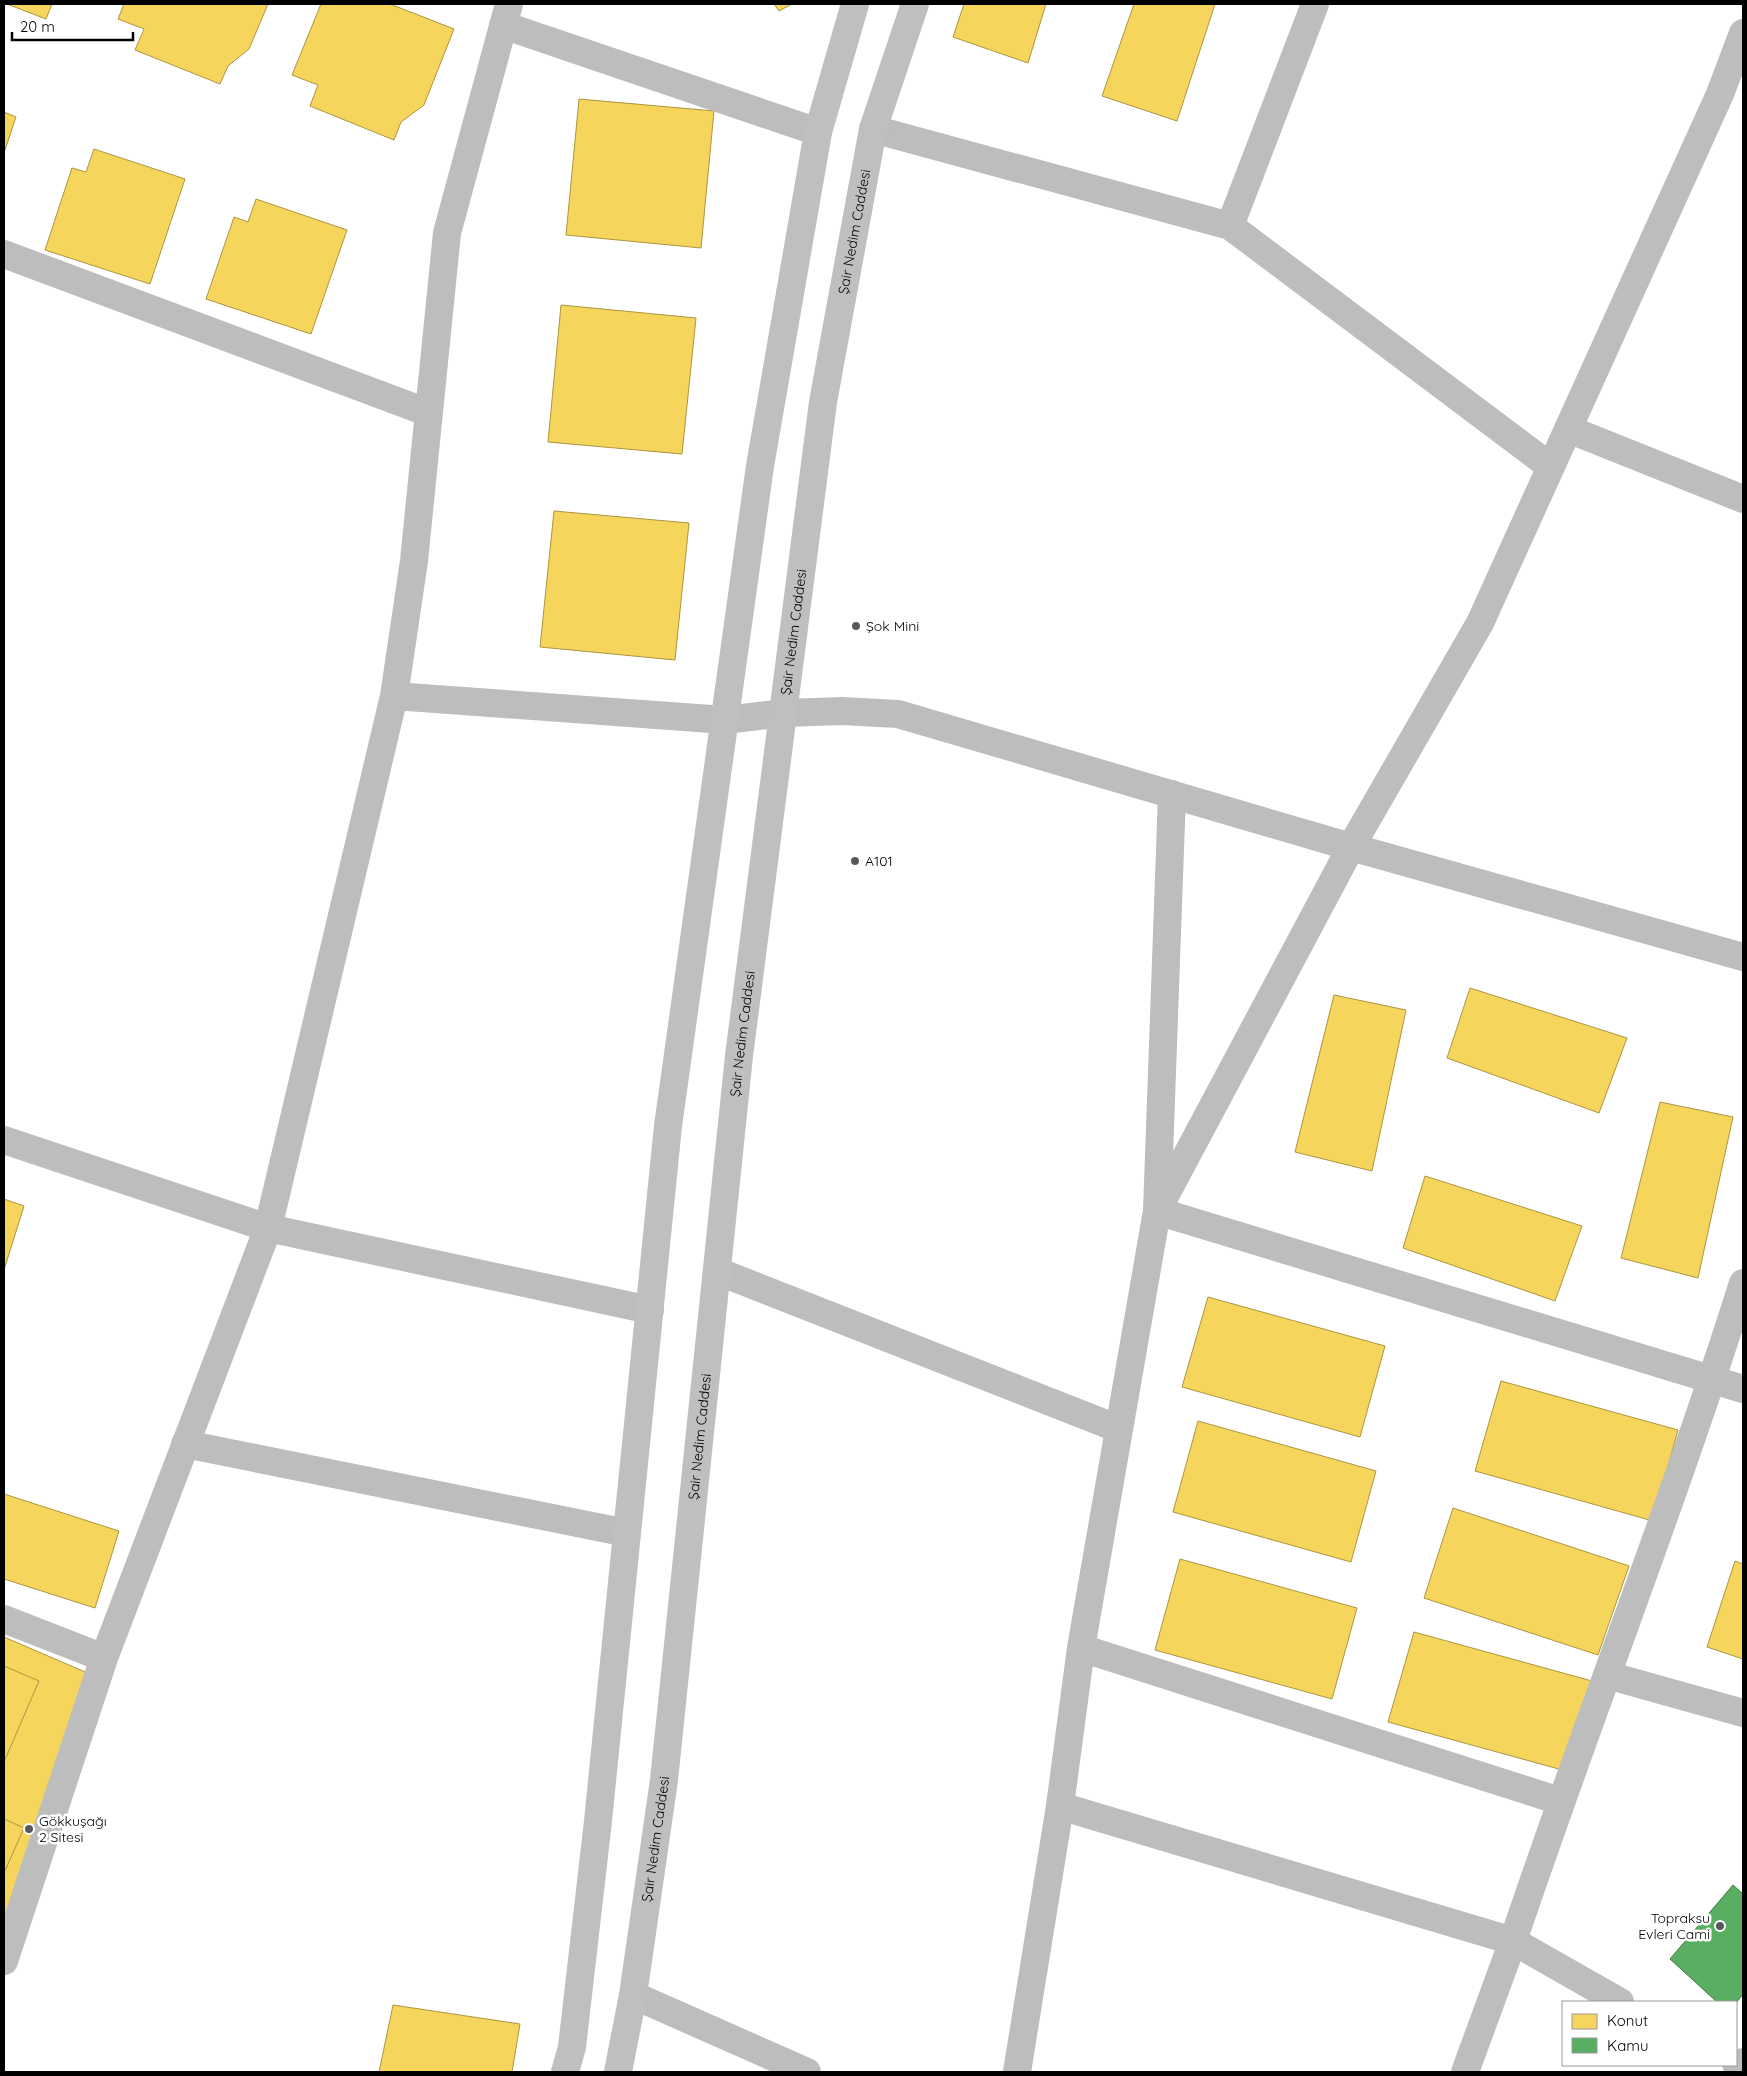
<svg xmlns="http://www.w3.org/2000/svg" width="1747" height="2076" font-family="Quicksand,sans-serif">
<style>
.homes{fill:#f6d55c;stroke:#ac9540}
.public{fill:#5aae61;stroke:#3f7a44}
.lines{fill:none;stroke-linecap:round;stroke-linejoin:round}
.street{stroke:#bdbdbd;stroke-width:28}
.secondary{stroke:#bfbfbf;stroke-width:28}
.poi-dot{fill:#595959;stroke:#fff;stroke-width:2}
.labels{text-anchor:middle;stroke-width:5;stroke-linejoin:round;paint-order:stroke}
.street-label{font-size:14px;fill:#000;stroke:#fff}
.poi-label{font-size:14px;fill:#000;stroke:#fff;text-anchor:start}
</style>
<rect width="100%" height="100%" fill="#fff"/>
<!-- homes -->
<path class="homes" d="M7,4H52L46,19Z
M124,4H268L249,49L228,66L220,84L135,50L144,29L118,19Z
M321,4H390L454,29L424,105L401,122L394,140L310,106L318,85L292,75Z
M774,4H792L779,11Z
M964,4H1046L1028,63L953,37Z
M1134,4H1215L1177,121L1102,96Z
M579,99L714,111L701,248L566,235Z
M4,112L16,117L4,153Z
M94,149L185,179L150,284L45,250L72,168L86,172Z
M256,199L347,230L311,334L206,299L234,217L248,222Z
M561,305L696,318L682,454L548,442Z
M554,511L689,523L675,660L540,647Z
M1470,988L1627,1038L1599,1113L1447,1058Z
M1334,995L1406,1010L1372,1171L1295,1152Z
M1660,1102L1733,1117L1698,1278L1621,1258Z
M1425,1176L1582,1226L1555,1301L1403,1248Z
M4,1199L24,1206L4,1270Z
M1208,1297L1385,1346L1360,1437L1182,1387Z
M1501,1381L1678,1430L1653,1521L1475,1471Z
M1198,1421L1376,1471L1351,1562L1173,1512Z
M4,1494L119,1531L95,1608L4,1579Z
M1453,1508L1629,1566L1598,1655L1424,1598Z
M1180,1559L1357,1608L1332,1699L1155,1650Z
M1735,1561L1743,1564V1659L1707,1647Z
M1414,1632L1592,1681L1566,1771L1388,1722Z
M4,1637L106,1681L4,1977Z
M4,1666L39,1681L4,1762Z
M4,1819L24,1828L4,1873Z
M393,2005L520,2024L512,2072H379Z"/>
<!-- public -->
<path class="public" d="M1733,1885L1743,1894V1994L1736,2003L1717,2002L1670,1959Z"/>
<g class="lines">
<!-- street -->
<path class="street" d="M1315,4L1230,226L1551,467
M503,25L818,132
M873,129L1230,226
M4,254L429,413
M1568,429L1743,499
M394,696L725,720L784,713L842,711L898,714L1351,847L1743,957
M1172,794L1157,1211L1743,1389
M4,1140L268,1228L650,1310
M717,1271L1119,1429
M185,1444L627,1533
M4,1619L104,1658
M1081,1648L1560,1801
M1607,1675L1743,1713
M1060,1806L1513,1941L1465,2072
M4,1961L104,1658L268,1228L394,696L414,561L447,233L509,4
M633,1995L807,2072
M1620,2002L1513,1941C1587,1721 1673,1505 1743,1283
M1736,2064L1743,2062
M1017,2072L1060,1806L1081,1648L1157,1211L1351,847L1480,623L1720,94L1743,33"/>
<!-- secondary -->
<g class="secondary">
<path d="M565,2072L572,2047L598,1821L668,1126L760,466L818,132L855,4"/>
<path id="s1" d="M618,2072L633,1995L664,1780L739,1056L823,402L873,129L915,4"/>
</g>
</g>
<!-- markers -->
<g class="poi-dot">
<circle cx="856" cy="626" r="5"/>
<circle cx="855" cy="861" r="5"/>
<circle cx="29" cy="1829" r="5"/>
<circle cx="1720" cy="1926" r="5"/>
</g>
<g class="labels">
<!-- street labels -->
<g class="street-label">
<text dy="5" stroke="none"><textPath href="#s1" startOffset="1856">Şair Nedim Caddesi</textPath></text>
<text dy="5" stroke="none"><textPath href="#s1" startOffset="1451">Şair Nedim Caddesi</textPath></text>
<text dy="5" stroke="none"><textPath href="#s1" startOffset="1046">Şair Nedim Caddesi</textPath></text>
<text dy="5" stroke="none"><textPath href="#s1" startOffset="641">Şair Nedim Caddesi</textPath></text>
<text dy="5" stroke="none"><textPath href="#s1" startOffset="236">Şair Nedim Caddesi</textPath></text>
</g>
<!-- poi labels -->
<g class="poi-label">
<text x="866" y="631">Şok Mini</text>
<text x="865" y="866">A101</text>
<text x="39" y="1826">Gökkuşağı<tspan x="39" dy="16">2 Sitesi</tspan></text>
<text x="1710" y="1923" text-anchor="end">Topraksu<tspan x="1710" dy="16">Evleri Cami</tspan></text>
</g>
</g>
<!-- border -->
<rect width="1747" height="2076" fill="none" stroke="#000000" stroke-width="10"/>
<!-- legend -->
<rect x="1562" y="2001" width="175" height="65" fill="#ffffff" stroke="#999999"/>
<rect x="1572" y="2014" width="25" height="15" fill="#f6d55c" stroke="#999999"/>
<text x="1607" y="2026" font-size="15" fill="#000000">Konut</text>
<rect x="1572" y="2038" width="25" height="15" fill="#5aae61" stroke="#999999"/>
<text x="1607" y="2051" font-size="15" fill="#000000">Kamu</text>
<!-- scale -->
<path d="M12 32v8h121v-8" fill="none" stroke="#000000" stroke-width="2.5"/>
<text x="20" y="32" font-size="15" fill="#000000" stroke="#ffffff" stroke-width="4" paint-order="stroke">20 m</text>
</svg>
